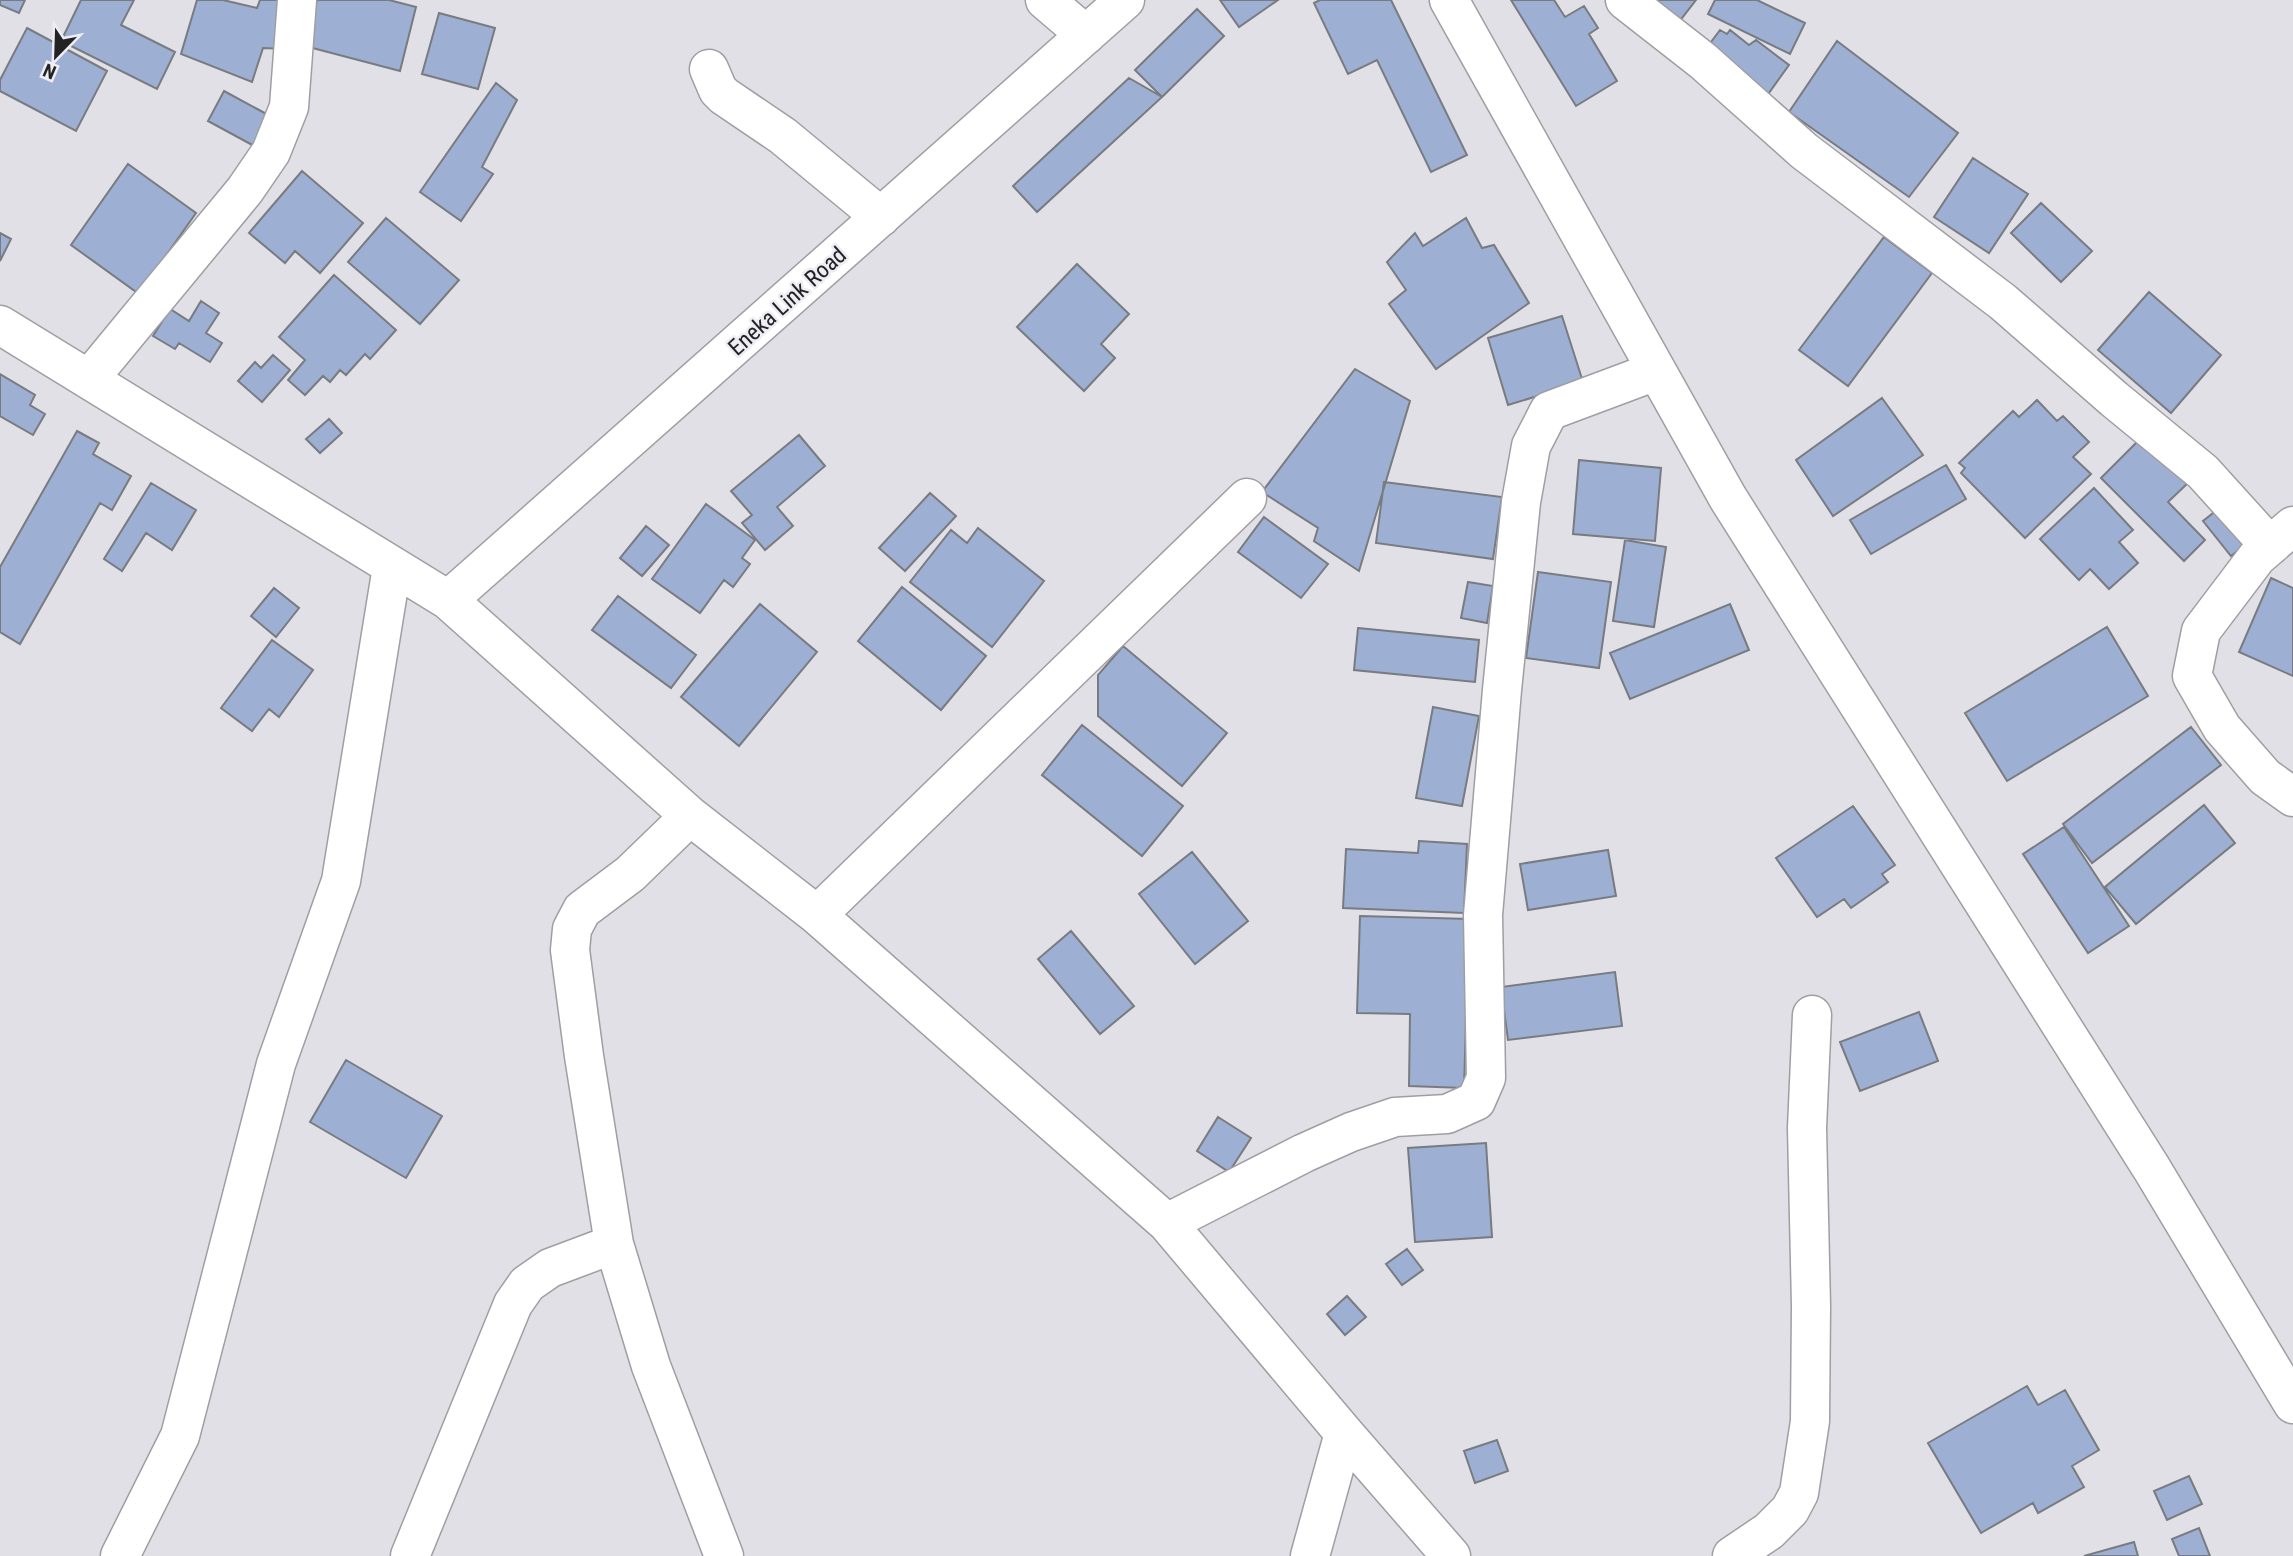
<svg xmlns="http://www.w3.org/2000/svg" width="2293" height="1556" font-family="'Roboto Condensed',sans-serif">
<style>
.building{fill:#9db0d3;stroke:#787b80;stroke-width:2}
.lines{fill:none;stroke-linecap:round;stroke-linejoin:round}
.minor-casing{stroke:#9f9ea3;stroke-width:41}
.minor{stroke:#fff;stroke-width:38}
.labels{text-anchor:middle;stroke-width:5;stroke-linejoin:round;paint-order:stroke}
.street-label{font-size:23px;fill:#232325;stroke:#eeedf3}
</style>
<rect width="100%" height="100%" fill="#e1e0e6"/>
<!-- building -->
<path class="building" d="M0,0H25L19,13L0,5Z
M81,0H134L121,25L175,52L157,89L61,41Z
M197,0H223L257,8L260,0H286L285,49L263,48L252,82L181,54Z
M317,0H389L416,7L400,71L305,46Z
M1220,0H1278L1239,27Z
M1320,0H1391L1467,155L1431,172L1377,60L1348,74L1314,3Z
M1511,0H1554L1565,17L1584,6L1598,28L1589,34L1617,81L1576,106Z
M1638,0H1696L1675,27Z
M1715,0H1757L1805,23L1790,54L1708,14Z
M1197,9L1224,36L1162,97L1135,70Z
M439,13L495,28L478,89L422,74Z
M27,28L107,71L76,131L0,91V80Z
M1720,30L1727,34L1730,30L1749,45L1756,40L1789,65L1766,97L1705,50Z
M1837,41L1958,133L1909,197L1789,112Z
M1129,78L1162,97L1037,212L1013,186Z
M496,83L517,100L482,167L493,174L461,221L420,192Z
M224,91L272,117L256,147L208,121Z
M1973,158L2028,194L1989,253L1934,217Z
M128,164L196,213L139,294L71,245Z
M302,171L363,223L320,273L295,251L285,263L249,233Z
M2041,203L2092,251L2061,282L2011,233Z
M386,218L459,280L420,324L348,262Z
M1466,218L1482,248L1494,245L1529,303L1436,369L1389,304L1406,290L1387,262L1415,233L1423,246Z
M0,233L11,239L0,261Z
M1884,237L1932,273L1848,386L1799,350Z
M1077,264L1129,314L1101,344L1115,358L1084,391L1017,327Z
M334,275L396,330L370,359L365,354L346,375L340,370L330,382L323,376L305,395L288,380L305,360L279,337Z
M2149,292L2221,355L2171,413L2098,350Z
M201,301L219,313L206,333L222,343L210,362L179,343L175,349L153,336L170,309L189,321Z
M1562,316L1583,382L1508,405L1488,338Z
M273,355L290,370L262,402L238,381L255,362L261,368Z
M1355,369L1410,401L1359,571L1314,541L1318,528L1262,492Z
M0,374L35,395L30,405L45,414L33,435L0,416Z
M1882,398L1923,455L1833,516L1796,460Z
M2037,400L2057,421L2063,416L2089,442L2073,457L2091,474L2025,538L1961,473L1965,468L1959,463L2013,411L2019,417Z
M329,419L342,433L320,453L306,439Z
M77,431L99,443L93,454L131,476L112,510L100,503L20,644L0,632V567Z
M799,435L825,466L777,507L793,526L765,550L742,523L752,515L731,491Z
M2143,436L2189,482L2168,502L2205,540L2184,561L2101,478Z
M1579,460L1661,468L1655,541L1573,534Z
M1946,465L1966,499L1871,554L1850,520Z
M1384,482L1502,497L1493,559L1376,543Z
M151,483L196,510L172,550L146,533L122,571L104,559Z
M2094,488L2133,530L2119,542L2138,563L2109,589L2090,569L2079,580L2040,539Z
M930,493L956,516L905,571L879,548Z
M706,504L755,540L742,558L750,564L733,587L724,580L700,613L652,579Z
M2222,506L2250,541L2231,556L2203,521Z
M1264,517L1328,564L1301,598L1238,552Z
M646,526L669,545L642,576L620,558Z
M978,528L1044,581L992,647L910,582L951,530L967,543Z
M1625,540L1666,547L1654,627L1613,621Z
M1538,572L1611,582L1599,668L1526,658Z
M2271,578L2293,588V676L2239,652Z
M1468,582L1493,586L1487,623L1461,618Z
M902,587L986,656L941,710L858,641Z
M274,588L299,608L276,637L251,616Z
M618,596L696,655L671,688L592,630Z
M760,604L817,652L739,746L681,697Z
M1730,604L1749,650L1630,699L1610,653Z
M2107,627L2148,696L2007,781L1965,713Z
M1358,628L1479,640L1475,682L1354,670Z
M272,640L313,670L279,717L269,709L252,731L221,708Z
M1123,646L1227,733L1182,786L1098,716V675Z
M1433,707L1479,716L1462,806L1416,798Z
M1082,725L1183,806L1142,856L1042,775Z
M2191,727L2221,765L2092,863L2063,824Z
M2204,805L2235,843L2136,924L2105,887Z
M1853,806L1895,865L1882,874L1888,882L1851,908L1844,899L1817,917L1776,858Z
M2064,827L2129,926L2088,953L2023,854Z
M1419,841L1467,844L1464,913L1343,908L1346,849L1418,853Z
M1608,850L1616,896L1528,910L1520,864Z
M1192,852L1248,921L1195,964L1139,894Z
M1360,916L1469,919L1464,1088L1409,1086L1410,1014L1357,1013Z
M1071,931L1134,1006L1100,1034L1038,959Z
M1615,972L1622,1026L1508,1040L1501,987Z
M1919,1012L1938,1061L1860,1091L1840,1042Z
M346,1060L442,1116L406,1178L310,1122Z
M1218,1117L1251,1138L1229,1172L1197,1151Z
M1486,1143L1492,1237L1415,1242L1408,1148Z
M1407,1249L1423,1270L1402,1285L1386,1264Z
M1347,1296L1366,1317L1345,1335L1327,1314Z
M2027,1386L2038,1405L2065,1390L2099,1450L2072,1466L2084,1487L2038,1513L2033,1503L1981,1533L1928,1443Z
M1497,1440L1508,1471L1475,1483L1464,1451Z
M2189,1476L2202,1504L2167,1520L2154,1491Z
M2199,1528L2210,1556H2179L2172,1539Z
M2134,1542L2138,1556H2084Z"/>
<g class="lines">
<defs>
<path id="minor" d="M1045,0L1086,35
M1449,0L1728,498L2152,1169L2293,1404
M1625,0L1703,61L1804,151L2003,302L2114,399L2203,472L2270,546
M709,69L718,90L724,96L783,136L881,217
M0,325L448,600L690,816L817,915L1167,1223L1344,1433L1451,1556
M89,379L245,190L271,152L289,107L297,0
M2293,526L2257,557L2201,631L2192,676L2222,728L2265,777L2293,797
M448,600L1125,0
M690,816L630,874L582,910L572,929L570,950L584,1056L614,1244L651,1366L724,1556
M817,915L1247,498
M1167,1223L1304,1153L1351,1132L1395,1117L1447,1114L1476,1101L1486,1078L1483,915L1502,690L1521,502L1531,446L1549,411L1656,371
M120,1556L180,1436L276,1064L341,881L392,567
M410,1556L513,1304L527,1284L550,1268L614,1244
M1310,1556L1344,1433
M1732,1556L1769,1531L1790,1510L1799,1493L1810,1421L1811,1306L1807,1128L1812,1015"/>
</defs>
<!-- minor casing -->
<use href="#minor" class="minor-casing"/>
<!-- minor -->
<use href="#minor" class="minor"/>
</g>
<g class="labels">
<!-- street labels -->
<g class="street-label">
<text transform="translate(787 301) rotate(-42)" y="8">Eneka Link Road</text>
</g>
</g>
<!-- north arrow -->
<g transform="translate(56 56) rotate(203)" stroke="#eeedf3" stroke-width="5" paint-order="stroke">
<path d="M0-5L12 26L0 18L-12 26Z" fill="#232325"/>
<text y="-10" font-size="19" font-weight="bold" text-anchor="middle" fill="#232325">N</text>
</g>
</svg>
